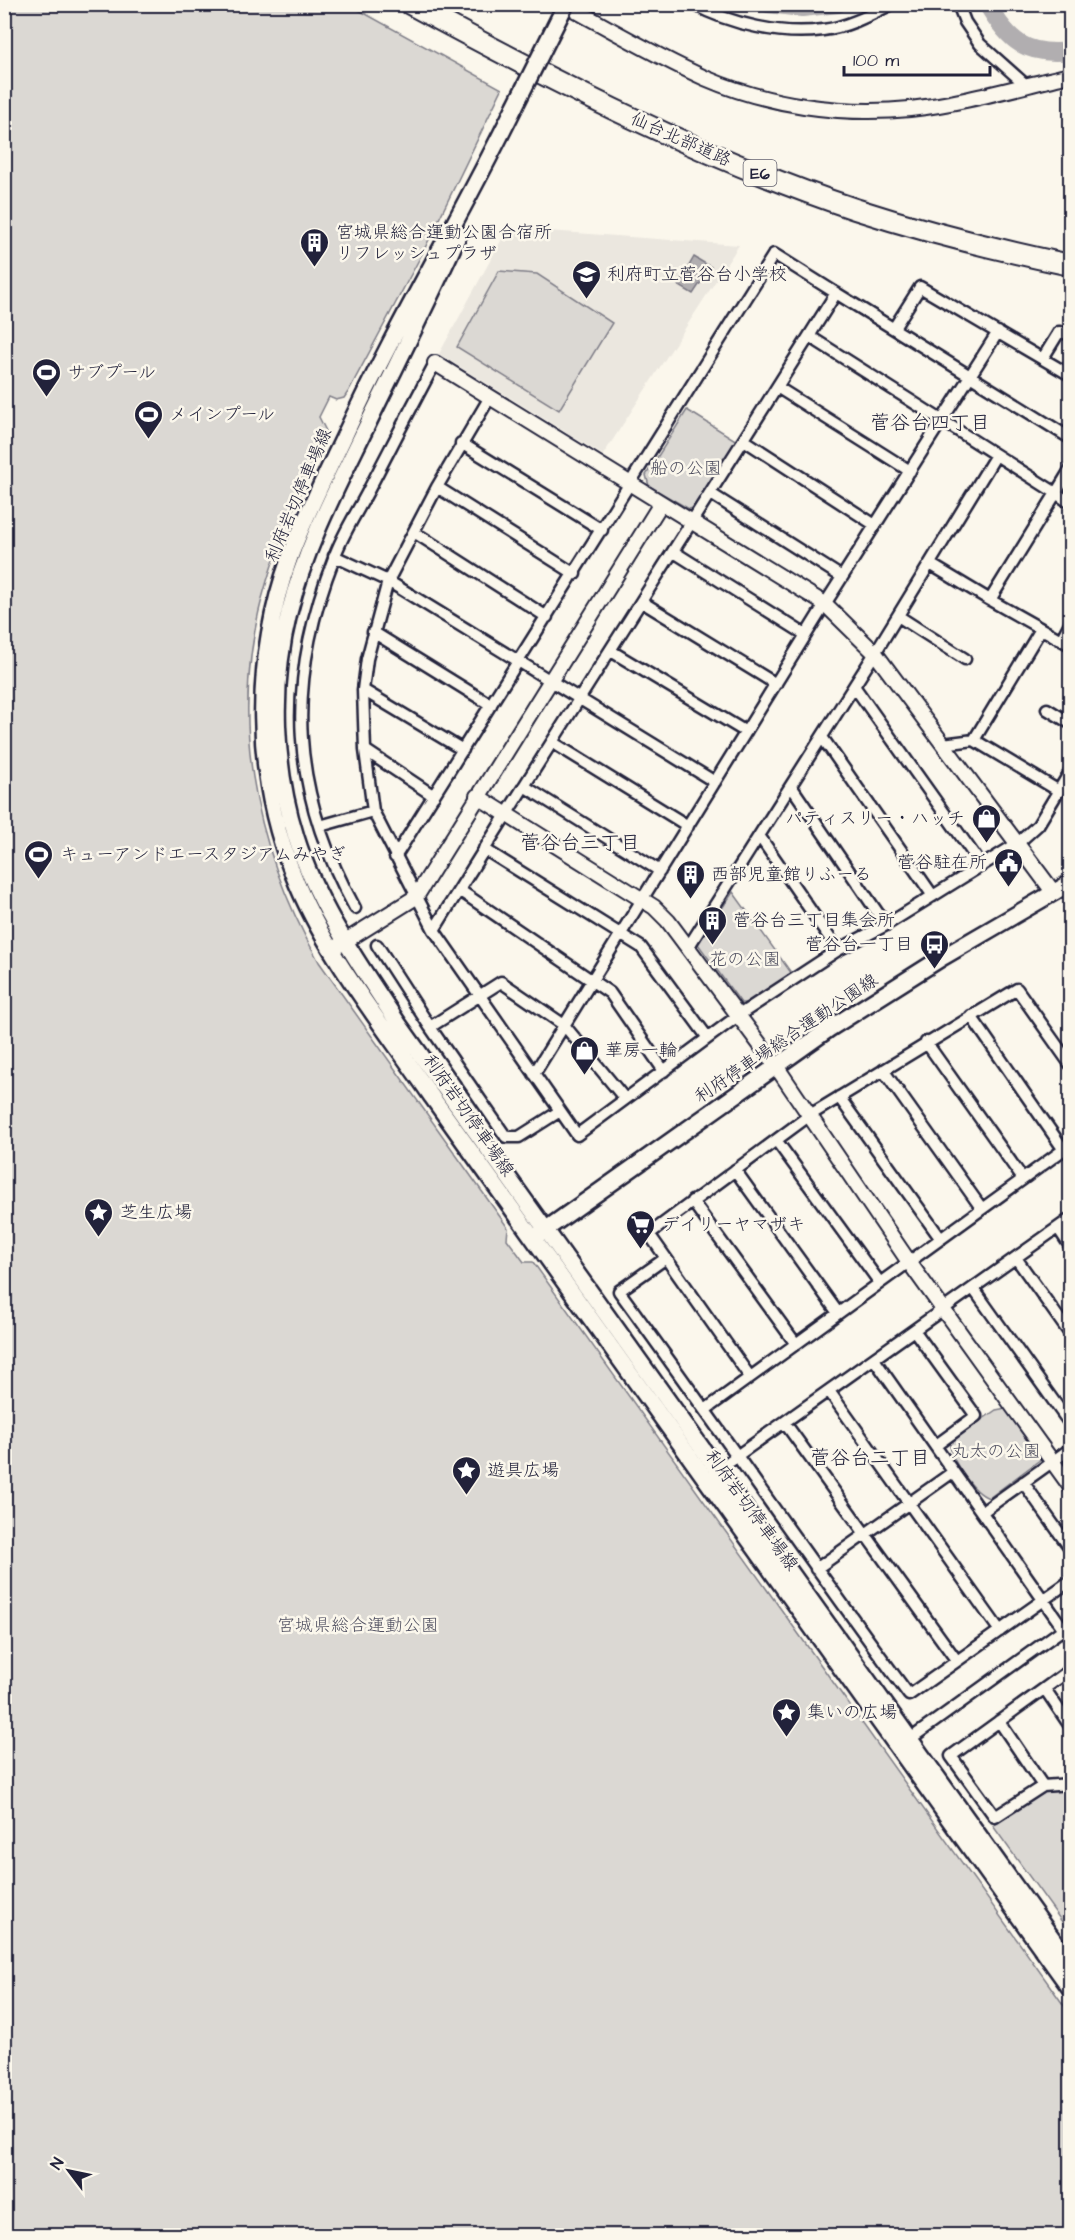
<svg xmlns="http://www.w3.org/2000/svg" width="1075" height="2240" font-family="'Architects Daughter','Klee One',sans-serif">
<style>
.built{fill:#ebe7df}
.green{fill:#dbd8d3;stroke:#7e7d87;stroke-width:1.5}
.water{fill:#b1aeb0;stroke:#787681;stroke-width:1.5}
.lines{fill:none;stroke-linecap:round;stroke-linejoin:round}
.river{stroke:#b1aeb0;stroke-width:18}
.minor-casing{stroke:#22223b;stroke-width:15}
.tertiary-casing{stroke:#22223b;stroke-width:18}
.secondary-casing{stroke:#22223b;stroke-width:20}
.motorway-casing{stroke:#22223b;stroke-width:24}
.minor{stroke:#fbf7ec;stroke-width:10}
.tertiary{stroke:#fbf7ec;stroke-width:14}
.secondary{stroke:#fbf7ec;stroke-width:15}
.motorway{stroke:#fbf7ec;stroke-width:20}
.secondary-bridge-casing{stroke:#22223b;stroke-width:20;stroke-linecap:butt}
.secondary-bridge{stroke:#fbf7ec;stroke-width:15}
.labels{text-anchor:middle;stroke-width:5;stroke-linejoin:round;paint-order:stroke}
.shield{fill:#fbf7ec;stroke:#636270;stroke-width:1.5}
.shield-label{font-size:16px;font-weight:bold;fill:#22223b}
.street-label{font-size:18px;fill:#22223b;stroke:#fbf7ec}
.poi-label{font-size:18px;fill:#22223b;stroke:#fbf7ec;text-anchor:start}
.park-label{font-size:18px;fill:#505061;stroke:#fbf7ec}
.neighbourhood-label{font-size:20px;fill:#22223b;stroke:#fbf7ec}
</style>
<rect width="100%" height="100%" fill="#fbf7ec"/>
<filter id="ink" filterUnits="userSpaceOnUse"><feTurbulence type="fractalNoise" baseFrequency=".0167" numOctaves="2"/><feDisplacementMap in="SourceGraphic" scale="12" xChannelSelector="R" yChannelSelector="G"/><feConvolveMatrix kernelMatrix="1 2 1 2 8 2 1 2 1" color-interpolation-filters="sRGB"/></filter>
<g filter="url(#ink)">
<!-- built -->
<path class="built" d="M508,228L739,245L603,455L439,354Z"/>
<!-- green -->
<path class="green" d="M4,5H354L353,7L502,89L423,252L348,392L344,398L336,400L329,397L319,417L327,433C306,482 282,530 267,581C227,712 252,844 319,962L508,1228L507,1239L524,1262H533L1070,2014V2235H5Z
M499,271L537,274L612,323L559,410L457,347Z
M687,410L737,441L698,507L689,509L649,486L646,475Z
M733,892L792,974L748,1003H741L698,944Z
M1006,1408L1040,1451L1041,1459L989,1498C974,1493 949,1459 950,1442L996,1410Z
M1070,1789V1933L993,1826L1044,1792Z"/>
<!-- water -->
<path class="water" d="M694,257L711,267L693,294L678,285Z"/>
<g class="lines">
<!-- river -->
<path class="river" d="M768,4L802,8L838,4
M987,4C1009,42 1026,56 1070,51"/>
<defs>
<path id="minor" d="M693,4C730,24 782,36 823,30C848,27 870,15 892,4
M958,4L965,22L980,44L1026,85
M836,293L1070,438
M894,328L920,287L1070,375
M809,336L1056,493L1070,470
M1043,358L1059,332L1070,334
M777,387L910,471
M490,397L437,487L388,581L367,659L363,690L365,750L373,811L434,930L577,1135L739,1015L838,950L886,925L1018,843L1038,825L1070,772
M744,440L875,525
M461,443L602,530
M437,487L575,574
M711,494L842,577
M1070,503L1056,493L990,600L1070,645
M414,532L547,617
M674,552L806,635
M334,556L388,581L715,782
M930,564L990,600
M642,602L776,684
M898,616L965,659
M373,632L491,705
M1061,640L1070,623
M611,651L746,732
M854,686L982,866
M363,690L463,750
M1047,709L1070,723
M822,737L933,896
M974,740L1059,791
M552,742L688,826
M943,744L974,740L1041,629
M365,750L434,796
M524,786L660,871
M791,786L886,925
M320,826L373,811
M760,837L838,950
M484,849L641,947L708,1038
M395,857L774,254L836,293C703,506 566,717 434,930
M459,890L610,993L664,1071
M355,908C290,790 285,683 334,558C342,535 356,514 367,493C390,449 412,406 435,363
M377,945L430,1027L506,1137H519L560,1111
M689,946L875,653L996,455
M971,1016L1064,1150
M430,1027L501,982L564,1025L625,1099
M926,1042L1023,1179
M883,1070L982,1209
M534,1074L825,604L998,332
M839,1097L941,1239
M776,1140L880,1283
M735,1170L838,1313
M692,1201L796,1344
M1058,1228L1070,1246
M666,1258L619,1291C717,1425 810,1562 909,1695L1070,1581
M1016,1258L1070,1334
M973,1288L1070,1424
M914,1330L976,1416L935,1446
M874,1359L1070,1638
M750,1377L649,1234L810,1115L1017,989L1070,1064
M829,1391L1000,1631
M705,1410L1070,1145
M785,1423L957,1661
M717,1470L1070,1219
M1023,1482L1070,1548
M982,1512L1070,1449
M816,1569L953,1472
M1070,1670L951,1756L995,1817L1043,1786L1070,1784
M1045,1689L1070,1726
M999,1721L1043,1786
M906,1742L1070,1624"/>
<path id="tertiary" d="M564,4C610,29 657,57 705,78C767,105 843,116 910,109C965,103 1017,87 1070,75
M435,363L825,604L875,653L1054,893
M477,796L654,907L668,921L776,1066L909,1262L1070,1486
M336,947L416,897L660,505"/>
<path id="secondary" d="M515,106C461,217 396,324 344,437C325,477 305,516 290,557C253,658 253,774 293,874C325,955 383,1025 432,1097L1070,1988
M459,234C426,307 390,378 355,450C329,503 303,556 289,613C271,685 274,767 296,837C317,905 359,964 398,1023L1070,1963
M538,1235L829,1029L943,957L1070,883"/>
<path id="motorway" d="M410,4C554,82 700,157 855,209C926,232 998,250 1070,265"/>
</defs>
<!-- minor casing -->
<use href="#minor" class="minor-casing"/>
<!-- tertiary casing -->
<use href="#tertiary" class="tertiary-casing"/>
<!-- secondary casing -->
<use href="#secondary" class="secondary-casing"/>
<!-- motorway casing -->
<use href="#motorway" class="motorway-casing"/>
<!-- minor -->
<use href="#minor" class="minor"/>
<!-- tertiary -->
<use href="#tertiary" class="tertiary"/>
<!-- secondary -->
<use href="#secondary" class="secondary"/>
<!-- motorway -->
<use href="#motorway" class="motorway"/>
<defs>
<path id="secondary-bridge" d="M515,106L566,4"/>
</defs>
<!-- secondary-bridge casing -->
<use href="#secondary-bridge" class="secondary-bridge-casing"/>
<!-- secondary-bridge -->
<use href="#secondary-bridge" class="secondary-bridge"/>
</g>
</g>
<!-- icons -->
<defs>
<symbol id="building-pin" viewBox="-11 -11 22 30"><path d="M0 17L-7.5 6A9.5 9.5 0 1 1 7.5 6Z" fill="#22223b" stroke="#fbf7ec"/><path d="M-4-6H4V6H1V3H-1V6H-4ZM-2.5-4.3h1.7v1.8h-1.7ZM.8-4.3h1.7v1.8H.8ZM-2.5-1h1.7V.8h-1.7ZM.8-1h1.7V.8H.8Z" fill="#fff"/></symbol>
<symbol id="school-pin" viewBox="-11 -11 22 30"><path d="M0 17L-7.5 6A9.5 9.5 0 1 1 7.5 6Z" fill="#22223b" stroke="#fbf7ec"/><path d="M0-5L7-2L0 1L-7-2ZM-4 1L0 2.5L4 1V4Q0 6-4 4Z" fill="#fff"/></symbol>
<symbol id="stadium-pin" viewBox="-11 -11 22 30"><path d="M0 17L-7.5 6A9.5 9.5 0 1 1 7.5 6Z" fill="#22223b" stroke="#fbf7ec"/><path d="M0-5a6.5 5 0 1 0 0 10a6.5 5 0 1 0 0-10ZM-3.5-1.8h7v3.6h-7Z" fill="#fff"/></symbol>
<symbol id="shop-pin" viewBox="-11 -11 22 30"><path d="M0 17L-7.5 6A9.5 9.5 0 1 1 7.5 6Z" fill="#22223b" stroke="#fbf7ec"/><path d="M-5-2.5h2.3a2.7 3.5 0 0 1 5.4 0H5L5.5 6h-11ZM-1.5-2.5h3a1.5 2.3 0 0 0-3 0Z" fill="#fff"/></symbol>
<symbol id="civic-pin" viewBox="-11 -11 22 30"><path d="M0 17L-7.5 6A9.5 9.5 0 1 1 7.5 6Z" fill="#22223b" stroke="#fbf7ec"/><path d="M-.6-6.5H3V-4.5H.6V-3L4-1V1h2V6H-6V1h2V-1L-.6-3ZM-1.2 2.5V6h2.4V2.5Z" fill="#fff"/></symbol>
<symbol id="bus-pin" viewBox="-11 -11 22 30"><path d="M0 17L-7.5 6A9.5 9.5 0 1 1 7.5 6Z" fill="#22223b" stroke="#fbf7ec"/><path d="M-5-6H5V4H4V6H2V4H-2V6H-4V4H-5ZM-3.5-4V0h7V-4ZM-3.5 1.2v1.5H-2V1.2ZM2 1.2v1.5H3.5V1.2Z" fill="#fff"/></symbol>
<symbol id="sight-pin" viewBox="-11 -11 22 30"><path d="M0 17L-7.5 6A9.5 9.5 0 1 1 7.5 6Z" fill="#22223b" stroke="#fbf7ec"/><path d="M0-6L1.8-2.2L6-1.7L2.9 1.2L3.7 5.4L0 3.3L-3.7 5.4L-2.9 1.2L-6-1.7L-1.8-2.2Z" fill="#fff"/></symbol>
<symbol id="supermarket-pin" viewBox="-11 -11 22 30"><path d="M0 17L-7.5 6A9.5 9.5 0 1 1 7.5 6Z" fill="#22223b" stroke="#fbf7ec"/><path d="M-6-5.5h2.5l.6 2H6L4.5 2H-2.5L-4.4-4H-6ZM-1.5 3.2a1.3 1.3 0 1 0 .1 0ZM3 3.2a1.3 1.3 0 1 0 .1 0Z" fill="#fff"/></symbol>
</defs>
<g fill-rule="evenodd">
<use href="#building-pin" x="298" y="226" width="33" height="45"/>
<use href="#school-pin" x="570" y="258" width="33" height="45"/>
<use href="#stadium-pin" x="30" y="356" width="33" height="45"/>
<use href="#stadium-pin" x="132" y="398" width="33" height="45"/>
<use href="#shop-pin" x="970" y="802" width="33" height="45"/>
<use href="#stadium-pin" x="22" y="838" width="33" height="45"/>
<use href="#civic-pin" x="992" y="846" width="33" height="45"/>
<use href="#building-pin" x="674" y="858" width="33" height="45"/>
<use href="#building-pin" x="696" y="904" width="33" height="45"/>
<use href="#bus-pin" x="918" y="928" width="33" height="45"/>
<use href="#shop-pin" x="568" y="1034" width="33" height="45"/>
<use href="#sight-pin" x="82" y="1196" width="33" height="45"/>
<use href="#supermarket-pin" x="624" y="1208" width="33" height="45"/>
<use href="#sight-pin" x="450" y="1454" width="33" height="45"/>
<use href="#sight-pin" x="770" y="1696" width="33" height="45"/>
</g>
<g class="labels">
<!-- shield labels -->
<rect class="shield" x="743.5" y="160" width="33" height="26" rx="4.5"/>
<g class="shield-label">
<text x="760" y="179">E6</text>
</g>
<!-- street labels -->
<g class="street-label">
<text transform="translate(681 139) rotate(24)" y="6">仙台北部道路</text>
<text transform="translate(298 495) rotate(-67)" y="6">利府岩切停車場線</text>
<text transform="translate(786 1038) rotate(-34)" y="6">利府停車場総合運動公園線</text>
<text transform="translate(469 1115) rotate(55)" y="6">利府岩切停車場線</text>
<text transform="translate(752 1510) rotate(54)" y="6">利府岩切停車場線</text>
</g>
<!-- poi labels -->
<g class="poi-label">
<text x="336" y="238">宮城県総合運動公園合宿所<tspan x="336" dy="21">リフレッシュプラザ</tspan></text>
<text x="607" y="280">利府町立菅谷台小学校</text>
<text x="68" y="378">サブプール</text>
<text x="169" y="420">メインプール</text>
<text x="965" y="824" text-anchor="end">パティスリー・ハッチ</text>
<text x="60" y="860">キューアンドエースタジアムみやぎ</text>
<text x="987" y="868" text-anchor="end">菅谷駐在所</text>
<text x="711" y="880">西部児童館りふーる</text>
<text x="733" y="926">菅谷台三丁目集会所</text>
<text x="913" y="950" text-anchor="end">菅谷台一丁目</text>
<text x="605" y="1056">華房一輪</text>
<text x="120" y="1218">芝生広場</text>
<text x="662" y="1230">デイリーヤマザキ</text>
<text x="487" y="1476">遊具広場</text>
<text x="807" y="1718">集いの広場</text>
</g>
<!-- park labels -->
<g class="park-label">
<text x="686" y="474">船の公園</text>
<text x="745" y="965">花の公園</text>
<text x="996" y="1457">丸太の公園</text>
<text x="358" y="1631">宮城県総合運動公園</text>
</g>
<!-- neighbourhood labels -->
<g class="neighbourhood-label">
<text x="930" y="429">菅谷台四丁目</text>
<text x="580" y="849">菅谷台三丁目</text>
<text x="870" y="1464">菅谷台二丁目</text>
</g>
</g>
<!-- margin -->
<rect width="1075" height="2240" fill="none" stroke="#fbf7ec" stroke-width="24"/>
<rect x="12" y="12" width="1051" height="2216" fill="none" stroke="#22223b" stroke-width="2" filter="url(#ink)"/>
<!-- north arrow -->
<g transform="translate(69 2171) rotate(302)" stroke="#fbf7ec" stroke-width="4.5" paint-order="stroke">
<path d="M0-4.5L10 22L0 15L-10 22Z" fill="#22223b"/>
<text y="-9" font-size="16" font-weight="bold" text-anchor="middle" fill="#22223b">N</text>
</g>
<!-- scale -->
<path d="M844 66v9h146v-9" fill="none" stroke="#22223b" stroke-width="3"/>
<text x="853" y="66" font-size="18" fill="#22223b" stroke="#fbf7ec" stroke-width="4.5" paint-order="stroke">100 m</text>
</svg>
